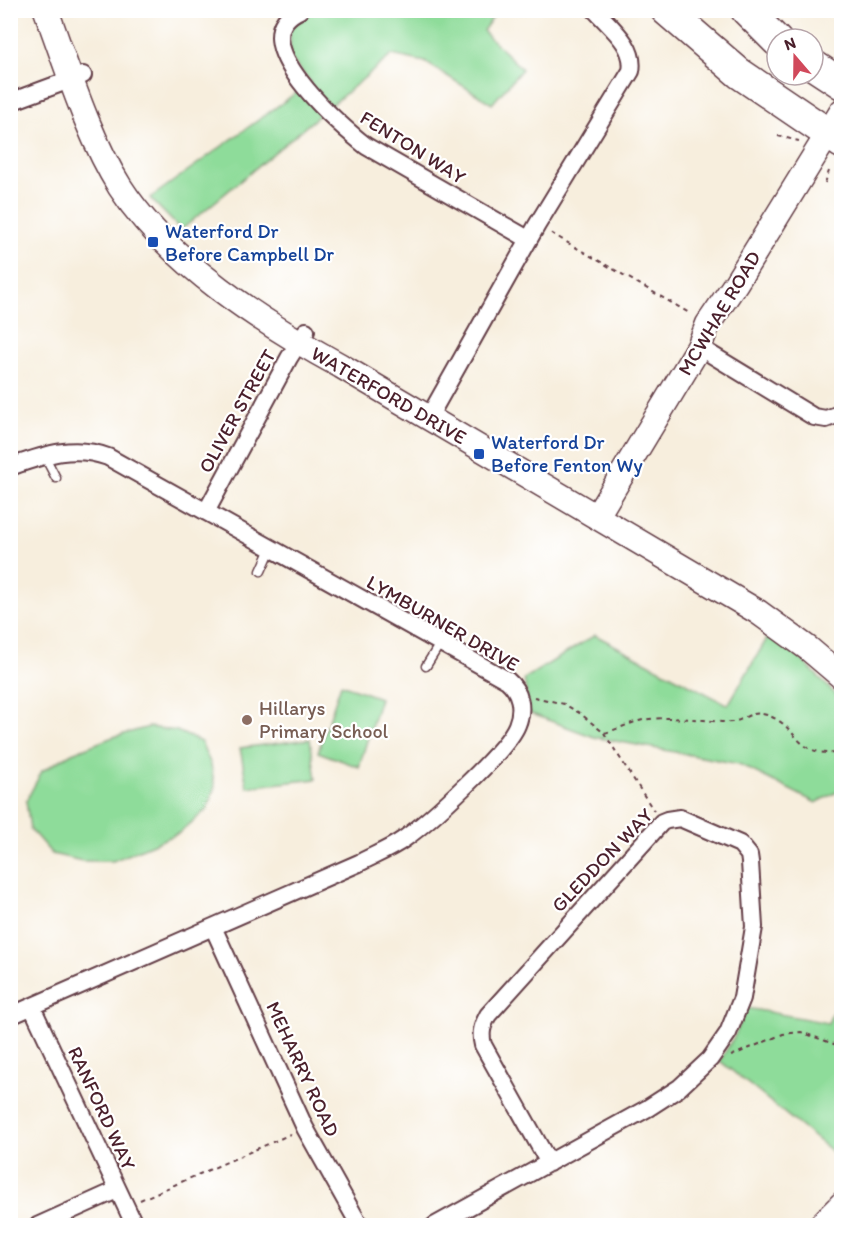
<svg xmlns="http://www.w3.org/2000/svg" width="852" height="1236" font-family="Itim,sans-serif">
<style>
.green{fill:#8edc9a;stroke:#6c7e62;stroke-width:1.5}
.lines{fill:none;stroke-linecap:round;stroke-linejoin:round}
.lane-casing{stroke:#643e46;stroke-width:11}
.street-casing{stroke:#643e46;stroke-width:20}
.secondary-casing{stroke:#643e46;stroke-width:27}
.highway-casing{stroke:#643e46;stroke-width:33}
.path{stroke:#643e46;stroke-width:2;stroke-dasharray:4.5 4.5;stroke-linecap:butt}
.lane{stroke:#fff;stroke-width:8}
.street{stroke:#fff;stroke-width:16}
.secondary{stroke:#fff;stroke-width:24}
.highway{stroke:#fff;stroke-width:30}
.transit-dot{fill:#1a4fb4;stroke:#fff;stroke-width:2}
.education-dot{fill:#8d6e63;stroke:#fff;stroke-width:2}
.labels{text-anchor:middle;stroke-width:4.5;stroke-linejoin:round;paint-order:stroke}
.street-label{font-size:20px;fill:#4a1f2b;stroke:#fff}
.transit-label{font-size:20px;fill:#164399;stroke:#fff;text-anchor:start}
.education-label{font-size:20px;fill:#785e54;stroke:#fff;text-anchor:start}
</style>
<rect width="100%" height="100%" fill="#fff"/>
<filter id="ink" filterUnits="userSpaceOnUse"><feTurbulence type="fractalNoise" baseFrequency=".0167" numOctaves="2"/><feDisplacementMap in="SourceGraphic" scale="12" xChannelSelector="R" yChannelSelector="G"/><feConvolveMatrix kernelMatrix="1 2 1 2 8 2 1 2 1" color-interpolation-filters="sRGB"/></filter>
<filter id="wash" filterUnits="userSpaceOnUse"><feTurbulence type="fractalNoise" baseFrequency=".008" numOctaves="4" result="noise"/><feDisplacementMap in="SourceGraphic" scale="24" xChannelSelector="R" yChannelSelector="G"/><feGaussianBlur stdDeviation="1.35" result="paint"/><feColorMatrix in="noise" values="0 0 0 0 0 0 0 0 0 0 0 0 0 0 0 0 0 1.4 0 .05"/><feComposite in="paint" operator="in"/></filter>
<g filter="url(#wash)">
<rect width="100%" height="100%" fill="#f7eedd"/>
<!-- green -->
<path class="green" d="M305,11H497L483,31L522,69L492,104L425,62L392,55L181,230L150,198L311,82L290,58V28Z
M595,635L728,705L769,635L802,660L841,700V790L816,803L739,764L594,737L529,713L524,679Z
M341,684L380,698L359,767L318,752Z
M149,727L177,731L201,742L211,765L215,788L207,809L179,833L113,861H82L52,854L30,829L26,801L42,771L72,753L113,737Z
M310,739L316,779L247,787L240,748Z
M841,993V1159L720,1061L735,1035L747,1008L828,1023Z"/>
</g>
<g filter="url(#ink)">
<g class="lines">
<defs>
<path id="lane" d="M44,455L56,478
M261,571L271,549
M426,666L441,642"/>
<path id="street" d="M300,10C237,38 341,126 366,146L528,239
M10,102L83,75
M699,347L814,417L826,419L842,413
M429,417L537,225L631,71C636,46 610,27 595,10
M10,467C44,455 73,444 108,457L507,680C520,691 524,708 517,725C507,751 428,822 404,839C390,849 374,855 359,863L10,1016
M206,512L289,358L306,331
M213,927L305,1128L360,1226
M32,1007L135,1226
M37,1226L117,1190
M434,1226L648,1108L679,1088L710,1059L728,1033L742,998L754,927L750,862L749,855L740,844L680,818L667,820L662,822L488,1015C482,1026 480,1033 483,1045L549,1163"/>
<path id="secondary" d="M46,10C67,67 88,136 120,187C169,263 263,323 341,366L758,612L809,649L842,677
M597,516L699,347L708,324L736,283L842,111
M820,1226L842,1204"/>
<path id="highway" d="M666,10L739,73L842,143
M746,10L777,41
M813,65L842,84"/>
</defs>
<!-- lane casing -->
<use href="#lane" class="lane-casing"/>
<!-- street casing -->
<use href="#street" class="street-casing"/>
<!-- secondary casing -->
<use href="#secondary" class="secondary-casing"/>
<!-- highway casing -->
<use href="#highway" class="highway-casing"/>
<!-- path -->
<path class="path" d="M778,136L799,141
M825,183L829,171
M551,233L691,314
M534,697L564,704L581,714L604,733C616,730 627,724 639,721C654,717 675,718 690,719C704,719 718,723 732,722C746,720 749,710 767,715C801,727 792,757 842,753
M604,733L654,811
M731,1056L783,1034L801,1032L842,1047
M140,1200L291,1134"/>
<!-- lane -->
<use href="#lane" class="lane"/>
<!-- street -->
<use href="#street" class="street"/>
<!-- secondary -->
<use href="#secondary" class="secondary"/>
<!-- highway -->
<use href="#highway" class="highway"/>
</g>
</g>
<!-- markers -->
<g class="transit-dot">
<rect x="147" y="236" width="12" height="12" rx="3"/>
<rect x="473" y="448" width="12" height="12" rx="3"/>
</g>
<circle class="education-dot" cx="247" cy="720" r="6"/>
<g class="labels">
<!-- street labels -->
<g class="street-label">
<text transform="translate(413 147) rotate(32)" y="7">FENTON WAY</text>
<text transform="translate(719 313) rotate(-59)" y="7">MCWHAE ROAD</text>
<text transform="translate(389 395) rotate(30)" y="7">WATERFORD DRIVE</text>
<text transform="translate(237 411) rotate(-61)" y="7">OLIVER STREET</text>
<text transform="translate(443 623) rotate(30)" y="7">LYMBURNER DRIVE</text>
<text transform="translate(602 860) rotate(-46)" y="7">GLEDDON WAY</text>
<text transform="translate(303 1069) rotate(65)" y="7">MEHARRY ROAD</text>
<text transform="translate(102 1108) rotate(65)" y="7">RANFORD WAY</text>
</g>
<!-- transit labels -->
<g class="transit-label">
<text x="165" y="238">Waterford Dr<tspan x="165" dy="23">Before Campbell Dr</tspan></text>
<text x="491" y="449">Waterford Dr<tspan x="491" dy="23">Before Fenton Wy</tspan></text>
</g>
<!-- education labels -->
<g class="education-label">
<text x="259" y="715">Hillarys<tspan x="259" dy="23">Primary School</tspan></text>
</g>
</g>
<!-- margin -->
<rect width="852" height="1236" fill="none" stroke="#fff" stroke-width="36"/>
<!-- north arrow -->
<g transform="translate(795 57) rotate(340)"><circle r="28" fill="#ffffff" stroke="#b7a5aa" stroke-width="1.5"/>
<path d="M0-4.5L10 22L0 15L-10 22Z" fill="#d1495b"/>
<text y="-9" font-size="16" font-weight="bold" text-anchor="middle" fill="#4a1f2b">N</text>
</g>
</svg>
